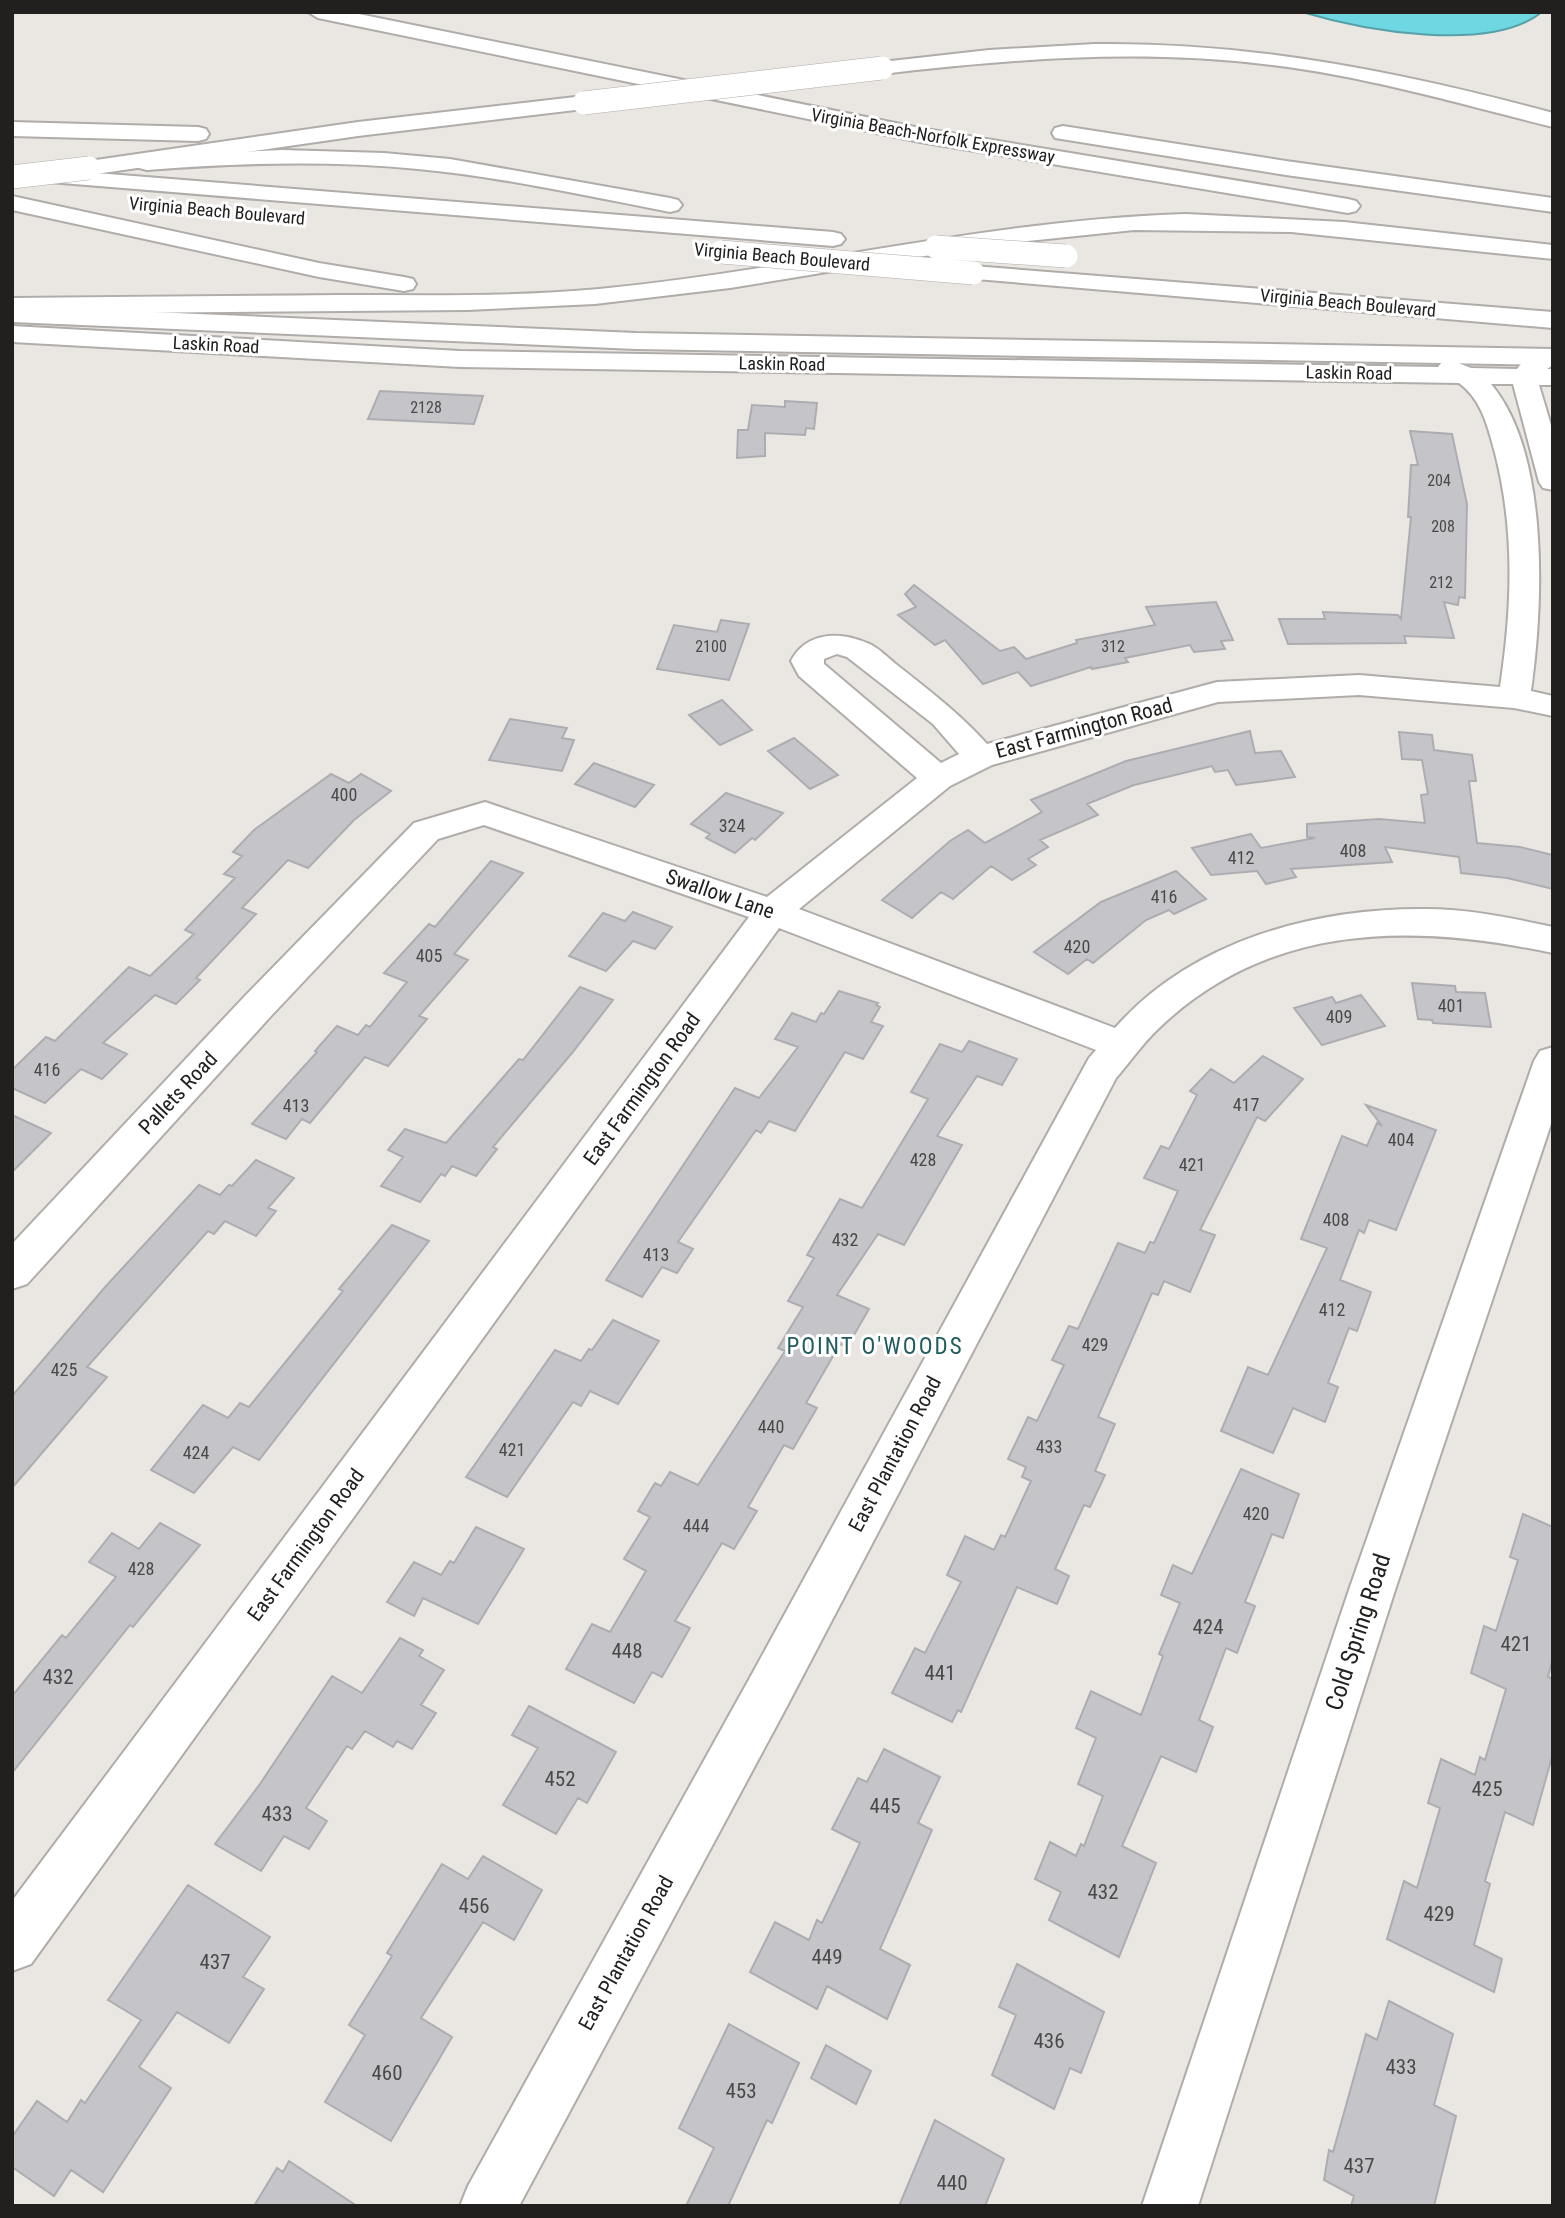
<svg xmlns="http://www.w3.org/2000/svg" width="1565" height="2218" font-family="'Roboto Condensed',sans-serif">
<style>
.water{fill:#6ed7e2;stroke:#57a0a7;stroke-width:2}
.building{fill:#c5c5c9;stroke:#adadb1;stroke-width:2}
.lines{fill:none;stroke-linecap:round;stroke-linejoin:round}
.minor-casing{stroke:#afaca9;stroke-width:4}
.primary-casing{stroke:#afaca9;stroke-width:4}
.motorway-casing{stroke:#afaca9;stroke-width:4}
.minor{fill:#fff;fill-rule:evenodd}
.primary{fill:#fff;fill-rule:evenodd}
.motorway{fill:#fff;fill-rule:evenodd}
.primary-bridge-casing{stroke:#afaca9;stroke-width:24;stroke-linecap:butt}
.motorway-bridge-casing{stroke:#afaca9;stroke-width:24;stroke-linecap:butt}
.primary-bridge{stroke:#fff;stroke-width:23}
.motorway-bridge{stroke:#fff;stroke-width:23}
.labels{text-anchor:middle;stroke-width:6;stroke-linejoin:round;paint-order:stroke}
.far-number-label{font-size:16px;fill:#4a4949}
.far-street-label{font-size:18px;fill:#21201e;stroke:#fff}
.number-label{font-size:18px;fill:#4a4949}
.street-label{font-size:21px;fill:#21201e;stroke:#fff}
.near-number-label{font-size:21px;fill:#4a4949}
.neighbourhood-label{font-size:23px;letter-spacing:2px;fill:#225c5e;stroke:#fff}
.near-street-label{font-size:24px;fill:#21201e;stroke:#fff}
</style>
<rect width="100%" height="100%" fill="#eae7e3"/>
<!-- water -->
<path class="water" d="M1302,12H1542C1490,54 1362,30 1302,12Z"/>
<!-- building -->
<path class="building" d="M380,391L483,396L474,424L368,419Z
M785,401L817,403L814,429L806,428L805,435L765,433V456L737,458L738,430H748L752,405L785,407Z
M1410,431L1452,434L1467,504L1465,598L1459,597L1458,605L1444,602L1454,638L1404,636L1406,643L1288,644L1279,619H1325L1323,612L1398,615L1401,619L1411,517H1408L1411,465H1418Z
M914,585L1000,651L1014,647L1026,659L1077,643L1076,640L1155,625L1146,607L1216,602L1233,640L1221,641L1225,649L1194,652L1190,645L1125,658L1128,662L1092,669L1091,667L1031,686L1018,672L983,684L945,640L935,645L898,615L916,607L905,594Z
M721,620L749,624L729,680L657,669L674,625L717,632Z
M722,700L752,730L720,745L689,715Z
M510,719L567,728L562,738L574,740L562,771L489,760Z
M1250,731L1255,753L1281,751L1295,777L1236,785L1228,770L1215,772L1212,766L1134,785L1087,804L1098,815L1040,840L1048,847L1028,859L1036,865L1012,880L991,866L953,899L941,892L912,918L882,900L950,841L968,830L985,843L1042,812L1031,800L1126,761Z
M1399,732L1432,735L1434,750L1472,755L1476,781H1469L1477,843L1520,847L1553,855V889L1507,878L1461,873L1459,857L1385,847L1392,862L1291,869L1296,877L1266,884L1257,871L1211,875L1192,848L1251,834L1261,848L1315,838L1307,837V824L1379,819L1425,823L1421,795L1428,794L1422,760L1402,759Z
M794,738L838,775L810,789L768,751Z
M594,763L654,785L635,807L575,784Z
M331,774L349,783L361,774L391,791L354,820L308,868L288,860L242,908L256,914L196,978L200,980L176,1004L155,995L103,1043L127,1054L102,1079L81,1069L45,1103L12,1088V1070L46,1037L55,1041L129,967L150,976L194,934L185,930L235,878L224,874L242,856L233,852L254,830Z
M726,793L783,813L755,840L752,838L735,853L706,838L710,834L691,824Z
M491,861L523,873L454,954L468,960L419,1016L427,1019L388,1066L365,1057L310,1123L302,1119L286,1139L252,1124L317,1052L315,1051L337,1026L358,1035L366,1025L370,1027L407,982L384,973L429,924L435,927Z
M1176,871L1206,899L1174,914L1169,910L1146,920L1093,963L1087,959L1068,974L1034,952L1101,902Z
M633,912L672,927L655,949L633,941L606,971L569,956L603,913L625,921Z
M1412,983L1455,986L1456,992L1485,993L1491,1027L1433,1023L1432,1020L1418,1019Z
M580,987L613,1000L572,1053L493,1147L497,1149L476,1176L452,1166L445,1176L441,1174L420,1202L381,1186L403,1157L388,1150L405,1129L446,1143L519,1059L523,1060Z
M839,991L878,1003L876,1005L880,1007L871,1022L883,1026L863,1059L845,1052L795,1131L769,1121L761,1133L756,1130L678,1242L693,1249L677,1273L662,1267L642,1297L606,1280L735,1088L759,1098L798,1047L775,1039L792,1013L816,1022L821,1013L824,1014Z
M1361,995L1385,1026L1322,1045L1294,1008L1332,997L1336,1003Z
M969,1041L1017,1059L1002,1085L977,1076L937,1136L962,1145L904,1245L878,1234L837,1295L869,1309L847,1347L840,1344L806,1403L817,1408L793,1449L784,1445L748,1507L757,1511L734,1549L722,1543L675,1621L690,1628L662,1677L652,1672L634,1703L566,1669L592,1624L610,1632L646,1571L624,1559L650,1517L638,1511L655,1483L661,1486L670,1472L698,1485L785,1351L778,1348L803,1307L788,1301L814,1258L807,1255L840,1199L862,1208L928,1099L911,1092L940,1044L962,1052Z
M1263,1056L1303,1079L1265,1121L1257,1117L1200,1230L1215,1235L1190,1292L1164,1281L1158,1295L1152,1293L1098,1417L1115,1424L1095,1471L1105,1475L1090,1507L1084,1505L1055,1569L1069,1576L1057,1604L1017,1587L961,1712L958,1710L952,1722L892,1693L915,1648L925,1653L961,1582L947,1575L965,1536L994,1550L1001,1535L1005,1537L1031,1481L1022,1477L1026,1467L1008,1459L1028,1417L1037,1421L1064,1365L1052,1360L1069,1326L1078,1329L1118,1243L1145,1253L1150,1242L1154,1243L1178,1191L1144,1178L1161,1146L1169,1149L1197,1095L1190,1091L1211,1069L1234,1083Z
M1366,1105L1436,1130L1396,1230L1369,1220L1364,1233L1359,1230L1340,1280L1371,1292L1357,1331L1349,1328L1328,1383L1338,1387L1325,1422L1293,1408L1273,1453L1221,1431L1248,1367L1268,1375L1327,1248L1301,1239L1342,1136L1367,1146L1377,1123L1382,1126Z
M12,1115L51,1133L12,1172Z
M256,1160L294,1178L268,1208L276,1211L256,1236L225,1221L214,1234L208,1231L87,1367L107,1377L12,1488V1396L106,1286L199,1185L220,1195L229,1185L232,1186Z
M392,1225L429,1241L259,1460L233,1447L194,1493L151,1470L203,1405L228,1418L240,1403L249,1407L343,1291L339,1289Z
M613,1320L659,1341L618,1404L590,1391L581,1406L573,1402L507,1497L466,1477L555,1350L581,1361L589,1349L592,1350Z
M1241,1469L1299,1494L1283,1538L1272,1534L1245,1602L1255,1606L1237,1653L1226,1648L1199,1720L1213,1727L1196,1772L1161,1756L1122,1846L1156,1863L1119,1957L1049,1920L1061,1892L1035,1879L1050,1842L1076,1856L1081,1844L1084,1846L1103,1796L1078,1784L1096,1738L1076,1728L1091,1691L1141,1715L1163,1656L1159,1654L1180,1603L1161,1595L1173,1565L1192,1574Z
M1523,1514L1553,1527V1658L1548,1677L1553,1679V1753L1533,1825L1505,1812L1485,1881L1490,1884L1474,1945L1502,1959L1494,1992L1387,1939L1404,1881L1417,1888L1440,1808L1428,1803L1441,1759L1475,1775L1480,1757L1485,1760L1506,1689L1471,1673L1484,1626L1496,1631L1518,1560L1510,1557Z
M160,1523L200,1545L133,1627L130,1625L12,1773V1696L62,1635L66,1638L116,1577L89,1562L112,1533L139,1549Z
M476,1527L524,1549L478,1624L423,1598L414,1616L387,1602L414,1562L441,1575L450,1561L454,1563Z
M400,1638L423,1650L419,1656L444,1670L421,1705L436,1713L412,1749L397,1741L393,1747L365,1731L352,1749L347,1746L306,1808L327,1821L309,1849L284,1836L261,1871L215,1844L260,1784L332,1676L362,1693Z
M529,1706L616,1752L587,1803L578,1798L556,1834L503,1805L538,1748L512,1735Z
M884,1749L940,1777L918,1823L932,1830L880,1949L910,1965L887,2019L827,1986L817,2009L750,1972L775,1922L809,1940L817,1920L822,1923L860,1843L832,1829L858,1778L867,1782Z
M483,1856L542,1890L514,1940L483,1922L421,2018L452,2037L391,2141L325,2102L365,2035L349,2025L392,1956L387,1953L442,1864L468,1879Z
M188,1885L270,1937L243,1977L264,1989L229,2043L177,2012L139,2067L171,2088L103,2192L71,2170L54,2196L12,2167V2137L37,2101L67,2122L81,2100L85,2103L141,2020L108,2000Z
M1017,1964L1104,2012L1081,2073L1070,2068L1054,2109L992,2075L1016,2015L999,2007Z
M1389,2001L1453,2034L1434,2105L1456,2116L1434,2206H1351L1354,2196L1324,2180L1329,2150L1333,2152L1366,2034L1377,2040Z
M729,2024L799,2063L772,2123L767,2120L728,2206H686L714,2148L679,2128Z
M826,2045L871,2071L856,2104L811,2078Z
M935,2120L1004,2159L985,2206H899Z
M289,2161L357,2206H254L277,2168L283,2172Z"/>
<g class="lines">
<defs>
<path id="minor" d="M12,326L460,351L1438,367L1442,362L1451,360L1471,368L1517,369C1526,356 1538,350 1553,353V365L1547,369H1553V385H1539L1553,432V490L1543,488L1539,482L1513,384H1491C1550,454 1543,606 1531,691L1553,696V716L1514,708L1359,695L1218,702L992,765L950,786L799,909L1115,1028C1192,941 1313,908 1426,909C1469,909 1511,918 1553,927V953C1412,923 1269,922 1158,1029C1142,1044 1130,1062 1116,1078L786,1708L519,2206H460L468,2186L752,1674L1089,1058L1096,1050L779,928L31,1964L12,1971V1901L749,917L484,825L438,839L271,1016L27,1284L12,1289V1244L245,996L414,823L485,802L767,897L917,778L799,676L791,661C806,632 839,631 867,643C878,647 888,658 897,665C930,691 959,713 987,744L1217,682L1359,675L1500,687C1512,608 1515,531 1495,453C1488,427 1482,400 1459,383L460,367L12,342ZM837,654L847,657L933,724L959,754L941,763L824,664V659Z
M1553,1047V1118L1395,1590L1198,2206H1142L1349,1590L1534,1061L1540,1051Z"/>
<path id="primary" d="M282,150L384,153L450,159L670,198L678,200L682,205L678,210L670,212C587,196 503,177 418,169C328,160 237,163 147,170L139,168L136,163L139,158L147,156Z
M33,168L833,232L841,234L845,239L841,244L833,246L25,180L22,175L25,170Z
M973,266L1553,312V328L964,278L961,273L964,268Z
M12,306L636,333L1553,349V365L636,349L12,322Z"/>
<path id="motorway" d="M308,12H349L920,128L1348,199L1356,201L1360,206L1356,211L1348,213L920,142L318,18Z
M1095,44C1252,42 1402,72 1553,113V127C1456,103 1362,75 1263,64C1135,49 1009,59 882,74L875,72L871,68L875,64L882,62L989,50Z
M584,96L592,98L595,103L592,108L358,136L89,175L81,173L78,168L81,163L89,161L358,122Z
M12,122L198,127L206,129L209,134L206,139L198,141L12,136Z
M1063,126L1286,161L1553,198V212L1286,175L1055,138L1052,133L1055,128Z
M12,196L319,263L404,277L413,279L416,284L413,289L404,291L319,277L12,210Z
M1186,214L1344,222L1553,245V259L1291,232L1134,230L998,244L730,288L595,304L467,310L12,314V298C121,297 230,296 338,295C425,295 512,297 599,289C796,270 988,220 1186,214Z"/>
</defs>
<!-- minor casing -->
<use href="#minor" class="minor-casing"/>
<!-- primary casing -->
<use href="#primary" class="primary-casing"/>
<!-- motorway casing -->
<use href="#motorway" class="motorway-casing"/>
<!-- minor -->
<use href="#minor" class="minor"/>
<!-- primary -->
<use href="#primary" class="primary"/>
<!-- motorway -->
<use href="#motorway" class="motorway"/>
<defs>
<path id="primary-bridge" d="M12,177L89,168
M936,247L1066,256
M721,252L973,273"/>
<path id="motorway-bridge" d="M584,103L882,68"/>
</defs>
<!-- primary-bridge casing -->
<use href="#primary-bridge" class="primary-bridge-casing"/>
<!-- motorway-bridge casing -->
<use href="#motorway-bridge" class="motorway-bridge-casing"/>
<!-- primary-bridge -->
<use href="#primary-bridge" class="primary-bridge"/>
<!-- motorway-bridge -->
<use href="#motorway-bridge" class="motorway-bridge"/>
</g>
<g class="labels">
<!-- far-number labels -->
<g class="far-number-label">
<text x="426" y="413">2128</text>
<text x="1439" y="486">204</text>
<text x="1443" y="532">208</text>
<text x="1441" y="588">212</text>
<text x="711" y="652">2100</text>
<text x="1113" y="652">312</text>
</g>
<!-- far-street labels -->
<g class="far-street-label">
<text transform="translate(933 136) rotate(10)" y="6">Virginia Beach-Norfolk Expressway</text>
<text transform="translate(217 211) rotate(5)" y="6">Virginia Beach Boulevard</text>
<text transform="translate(782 257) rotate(5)" y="6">Virginia Beach Boulevard</text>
<text transform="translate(1348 303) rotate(5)" y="6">Virginia Beach Boulevard</text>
<text transform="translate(216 345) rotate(3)" y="6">Laskin Road</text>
<text transform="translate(782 364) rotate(1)" y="6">Laskin Road</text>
<text transform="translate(1349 373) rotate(1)" y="6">Laskin Road</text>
</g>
<!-- number labels -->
<g class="number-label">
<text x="344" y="801">400</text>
<text x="732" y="832">324</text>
<text x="1353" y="857">408</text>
<text x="1241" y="864">412</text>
<text x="1164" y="903">416</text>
<text x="1077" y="953">420</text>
<text x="429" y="962">405</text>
<text x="1451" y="1012">401</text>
<text x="1339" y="1023">409</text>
<text x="47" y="1076">416</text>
<text x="1246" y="1111">417</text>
<text x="296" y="1112">413</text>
<text x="1401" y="1146">404</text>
<text x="923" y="1166">428</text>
<text x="1192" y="1171">421</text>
<text x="1336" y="1226">408</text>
<text x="845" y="1246">432</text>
<text x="656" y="1261">413</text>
<text x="1332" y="1316">412</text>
<text x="1095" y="1351">429</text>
<text x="64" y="1376">425</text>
<text x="771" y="1433">440</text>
<text x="1049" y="1453">433</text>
<text x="512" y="1456">421</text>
<text x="196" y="1459">424</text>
<text x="1256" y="1520">420</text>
<text x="696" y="1532">444</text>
<text x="141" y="1575">428</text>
</g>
<!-- street labels -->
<g class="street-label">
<text transform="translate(1084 728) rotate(-15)" y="7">East Farmington Road</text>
<text transform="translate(720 894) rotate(19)" y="7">Swallow Lane</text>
<text transform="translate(642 1089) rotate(-54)" y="7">East Farmington Road</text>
<text transform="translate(178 1093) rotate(-47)" y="7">Pallets Road</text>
<text transform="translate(895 1454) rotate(-62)" y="7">East Plantation Road</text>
<text transform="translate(306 1545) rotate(-54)" y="7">East Farmington Road</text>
<text transform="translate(626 1953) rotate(-61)" y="7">East Plantation Road</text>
</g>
<!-- near-number labels -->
<g class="near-number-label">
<text x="1208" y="1634">424</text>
<text x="1516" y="1651">421</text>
<text x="627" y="1658">448</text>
<text x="940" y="1680">441</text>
<text x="58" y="1684">432</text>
<text x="560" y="1786">452</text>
<text x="1487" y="1796">425</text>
<text x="885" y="1813">445</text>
<text x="277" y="1821">433</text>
<text x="1103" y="1899">432</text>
<text x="474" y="1913">456</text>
<text x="1439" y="1921">429</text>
<text x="827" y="1964">449</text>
<text x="215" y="1969">437</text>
<text x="1049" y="2048">436</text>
<text x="1401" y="2074">433</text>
<text x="387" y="2080">460</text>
<text x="741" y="2098">453</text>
<text x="1359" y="2173">437</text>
<text x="952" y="2190">440</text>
</g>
<!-- neighbourhood labels -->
<g class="neighbourhood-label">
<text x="875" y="1354">POINT O'WOODS</text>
</g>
<!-- near-street labels -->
<g class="near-street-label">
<text transform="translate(1358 1632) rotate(-72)" y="8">Cold Spring Road</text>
</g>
</g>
<!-- border -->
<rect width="1565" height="2218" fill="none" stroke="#21201e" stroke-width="28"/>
</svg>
